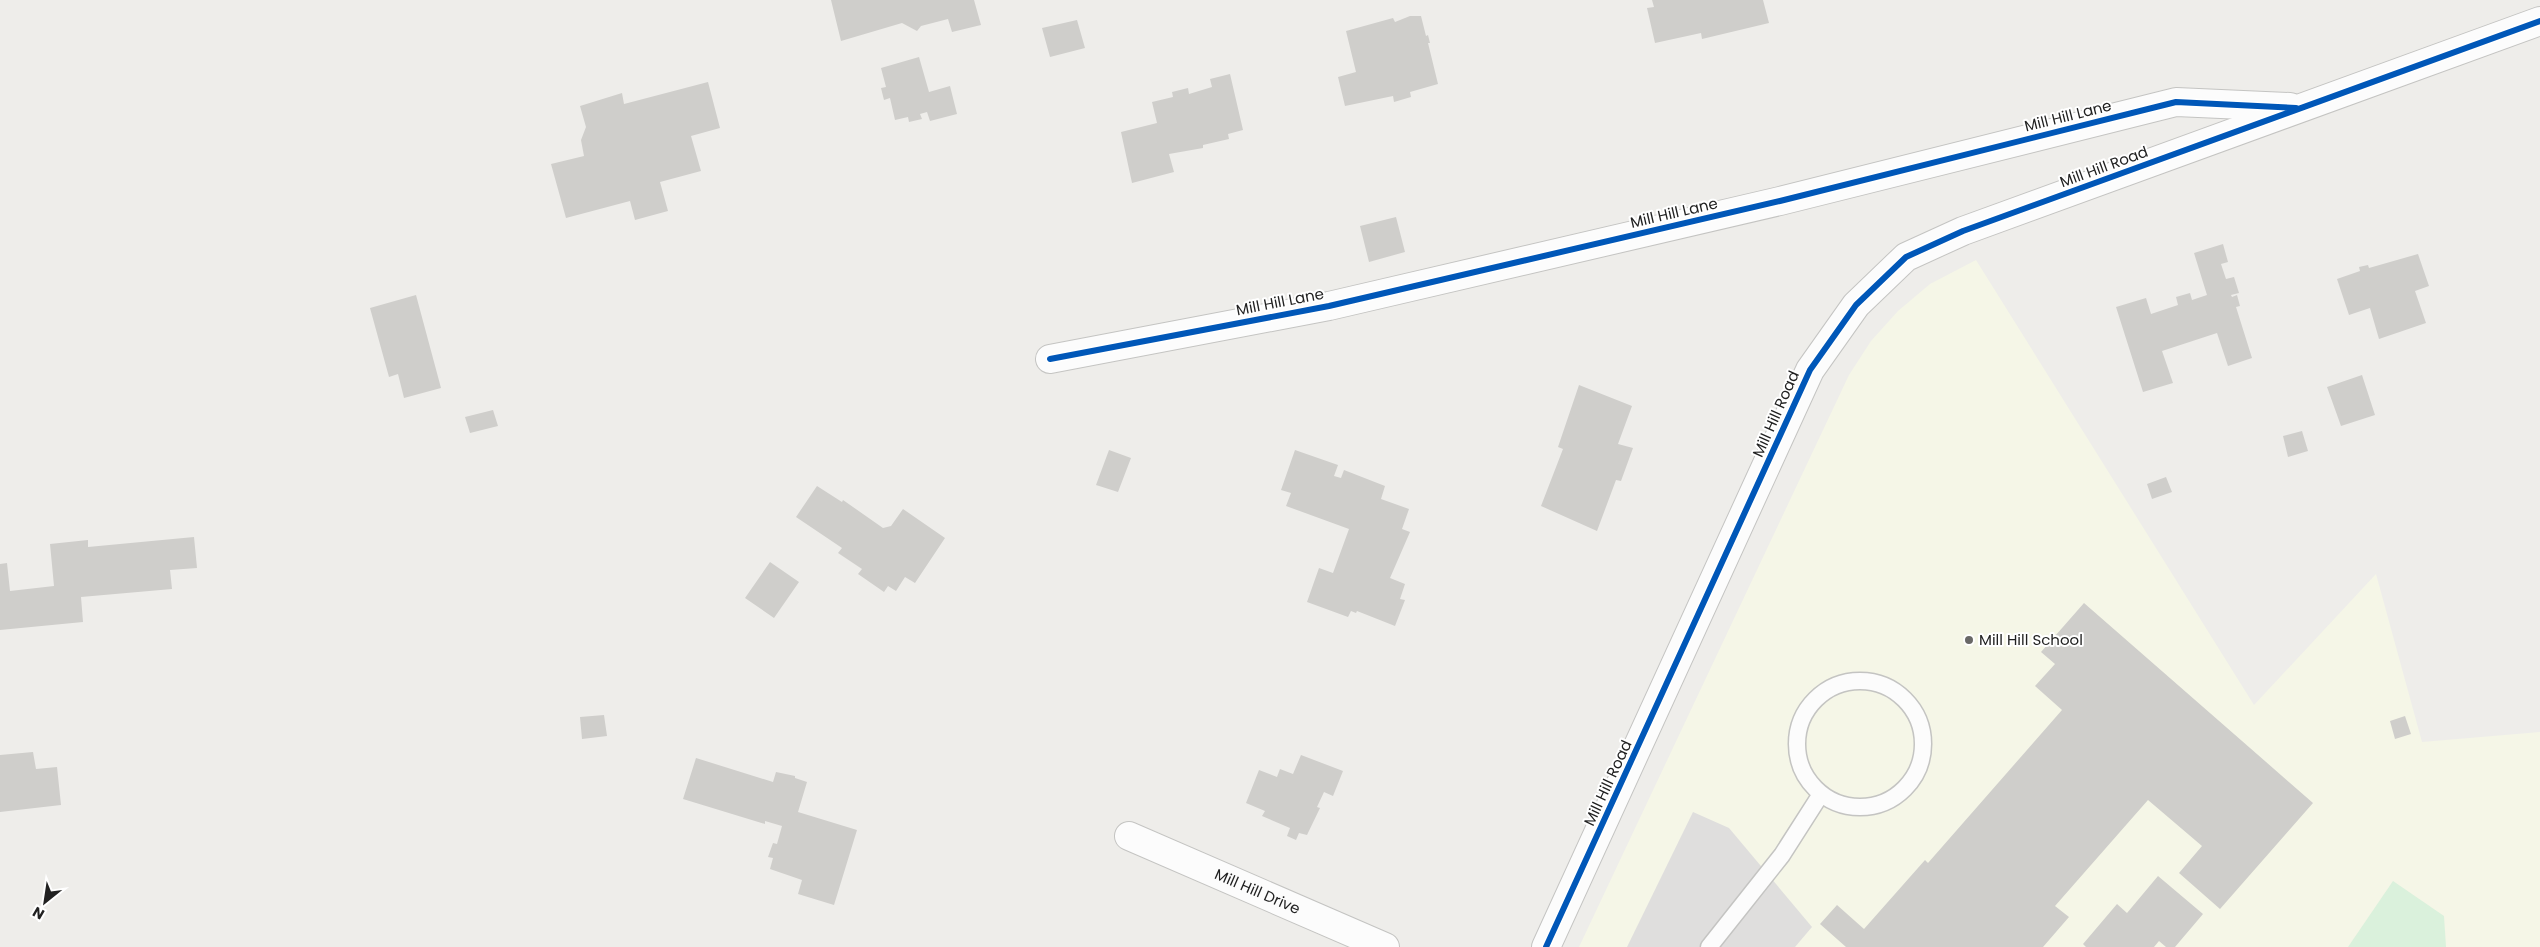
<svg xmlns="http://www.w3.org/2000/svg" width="2540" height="947" font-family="Poppins,sans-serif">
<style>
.education{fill:#f5f6e7}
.park{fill:#daf1dc}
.parking{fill:#dfdedd}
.building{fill:#cfcecb}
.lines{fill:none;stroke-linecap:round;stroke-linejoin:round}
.lane-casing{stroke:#c4c4c2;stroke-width:19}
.street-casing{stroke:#c4c4c2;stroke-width:30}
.lane{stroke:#fcfcfc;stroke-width:16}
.street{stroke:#fcfcfc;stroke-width:28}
.cycleway-casing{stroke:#fff;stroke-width:9}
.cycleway{stroke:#0057b8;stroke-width:6}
.poi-dot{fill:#696867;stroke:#fff;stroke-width:2}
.labels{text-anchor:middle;stroke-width:4;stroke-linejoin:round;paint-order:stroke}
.street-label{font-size:15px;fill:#212121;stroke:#fff}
.poi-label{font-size:15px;fill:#212121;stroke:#fff;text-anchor:start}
</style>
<rect width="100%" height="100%" fill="#eeedea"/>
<!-- education -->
<path class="education" d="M1976,260L2254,705L2376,574L2422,742L2540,732V947H1579L1849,375L1871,341L1898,311L1930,284Z"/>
<!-- park -->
<path class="park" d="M2393,881L2444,916L2446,947H2348Z"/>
<!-- parking -->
<path class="parking" d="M1693,812L1729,828L1812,927L1795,947H1627Z"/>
<!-- building -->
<path class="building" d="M831,0H974L981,25L952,32L948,19L921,26L917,31L902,23L841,41Z
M1652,0H1763L1769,23L1702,39L1701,33L1655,43L1647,8L1654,7Z
M1410,16H1421L1426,36L1428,35L1430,43H1428L1438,84L1410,92L1411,97L1394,102L1393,96L1345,106L1338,77L1356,72L1346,31L1393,18L1395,22Z
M1077,20L1085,48L1050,57L1042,28Z
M919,57L929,92L950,86L957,114L930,121L927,112L920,114L922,119L909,122L908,117L895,120L890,98L884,100L881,88L886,87L881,68Z
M1230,74L1243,130L1228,134L1229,139L1203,145V148L1169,154L1174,172L1132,183L1121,132L1157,123L1152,102L1173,97L1172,92L1188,88L1189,94L1212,87L1210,79Z
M708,82L720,128L691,136L701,171L660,182L668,211L635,220L630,201L566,218L551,164L584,156L581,140L586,127L580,106L622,93L624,104Z
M1396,217L1405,252L1369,262L1360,226Z
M2223,244L2228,262L2221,264L2226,279L2234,277L2239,293L2231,295L2232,297L2237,295L2240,306L2236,307L2252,358L2228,366L2217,333L2162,351L2173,383L2143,392L2116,307L2146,298L2151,314L2178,305L2176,297L2190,293L2192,300L2207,295L2194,253Z
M2418,254L2429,286L2415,291L2426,323L2379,339L2370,308L2349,315L2337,279L2360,271L2359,267L2368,265L2369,268Z
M416,295L441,388L404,398L398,374L389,377L370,308Z
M2362,375L2375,415L2341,426L2327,387Z
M1579,385L1632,406L1618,444L1633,448L1621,481L1616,480L1597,531L1541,506L1563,449L1558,447Z
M493,410L498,426L470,433L465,417Z
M2302,431L2308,451L2288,457L2283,436Z
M1109,450L1131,458L1118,492L1096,485Z
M1295,450L1338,465L1334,476L1341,478L1344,470L1385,486L1381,499L1409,509L1402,529L1410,532L1390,578L1405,584L1400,599L1405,600L1395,626L1357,611L1356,613L1351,611L1348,617L1307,602L1319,568L1333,573L1349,529L1286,506L1291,493L1281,490Z
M2166,477L2172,492L2152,499L2147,484Z
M817,486L842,502L843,500L883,528L891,526L903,509L945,538L915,583L905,577L896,591L888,586L884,592L858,574L862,569L838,553L842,548L796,517Z
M194,537L197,568L170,570L172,589L81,597L83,622L0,630V564L7,563L10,591L54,586L50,544L88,540V547Z
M770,562L799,582L774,618L745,598Z
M2084,603L2313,803L2220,909L2179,873L2202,846L2148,800L2055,906L2069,917L2043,947H1846L1820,924L1837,905L1864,929L1925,860L1928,863L2062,710L2035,686L2055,664L2041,652Z
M604,715L607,736L582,739L580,717Z
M2405,716L2411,734L2395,739L2390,721Z
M33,752L36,769L57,767L61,805L0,812V755Z
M1301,755L1343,771L1333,796L1324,792L1317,807L1320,808L1307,835L1299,833L1296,840L1287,836L1290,828L1262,816L1265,811L1246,803L1259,770L1277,777L1280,769L1293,774Z
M696,758L773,782L776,772L795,776V778L807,782L798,812L857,830L834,905L798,894L802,880L770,869L773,858L768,857L773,843L777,844L782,826L765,821V824L683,799Z
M2158,876L2203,914L2175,947H2166L2159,941L2154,947H2086L2083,944L2117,904L2127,913Z"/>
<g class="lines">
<defs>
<path id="lane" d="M1797 744a63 63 0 1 1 126 0a63 63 0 1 1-126 0Z
M1709,947L1782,855L1821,794"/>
<g id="street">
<path d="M1050,359L1329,306L1780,201L2176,102L2290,107"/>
<path id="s1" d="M1129,836L1385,947"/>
<path d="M1546,947L1810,370L1856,305L1906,257L1963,231L2540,21"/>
</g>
</defs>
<!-- lane casing -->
<use href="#lane" class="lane-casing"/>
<!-- street casing -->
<use href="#street" class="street-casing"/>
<!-- lane -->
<use href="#lane" class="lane"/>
<!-- street -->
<use href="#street" class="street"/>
<defs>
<path id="cycleway" d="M1050,359L1329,306L1780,201L2176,102L2296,108
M1546,947L1810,370L1856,305L1906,257L1963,231L2540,21"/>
</defs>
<!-- cycleway casing -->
<use href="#cycleway" class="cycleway-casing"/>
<!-- cycleway -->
<use href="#cycleway" class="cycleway"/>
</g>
<!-- markers -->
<circle class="poi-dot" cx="1969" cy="640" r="5"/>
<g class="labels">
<!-- street labels -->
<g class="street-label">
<text transform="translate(2068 116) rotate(-14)" y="5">Mill Hill Lane</text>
<text transform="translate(2104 167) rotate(-20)" y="5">Mill Hill Road</text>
<text transform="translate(1674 213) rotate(-13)" y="5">Mill Hill Lane</text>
<text transform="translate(1280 302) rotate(-11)" y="5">Mill Hill Lane</text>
<text transform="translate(1776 414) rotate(-66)" y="5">Mill Hill Road</text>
<text transform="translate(1608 783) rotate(-65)" y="5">Mill Hill Road</text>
<text dy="5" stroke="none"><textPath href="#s1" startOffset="140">Mill Hill Drive</textPath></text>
</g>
<!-- poi labels -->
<g class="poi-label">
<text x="1979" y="645">Mill Hill School</text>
</g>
</g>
<!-- north arrow -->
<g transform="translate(45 902) rotate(210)" stroke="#ffffff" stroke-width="4" paint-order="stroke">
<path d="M0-4L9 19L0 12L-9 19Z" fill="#212121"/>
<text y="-8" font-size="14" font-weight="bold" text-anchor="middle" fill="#212121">N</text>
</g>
</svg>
